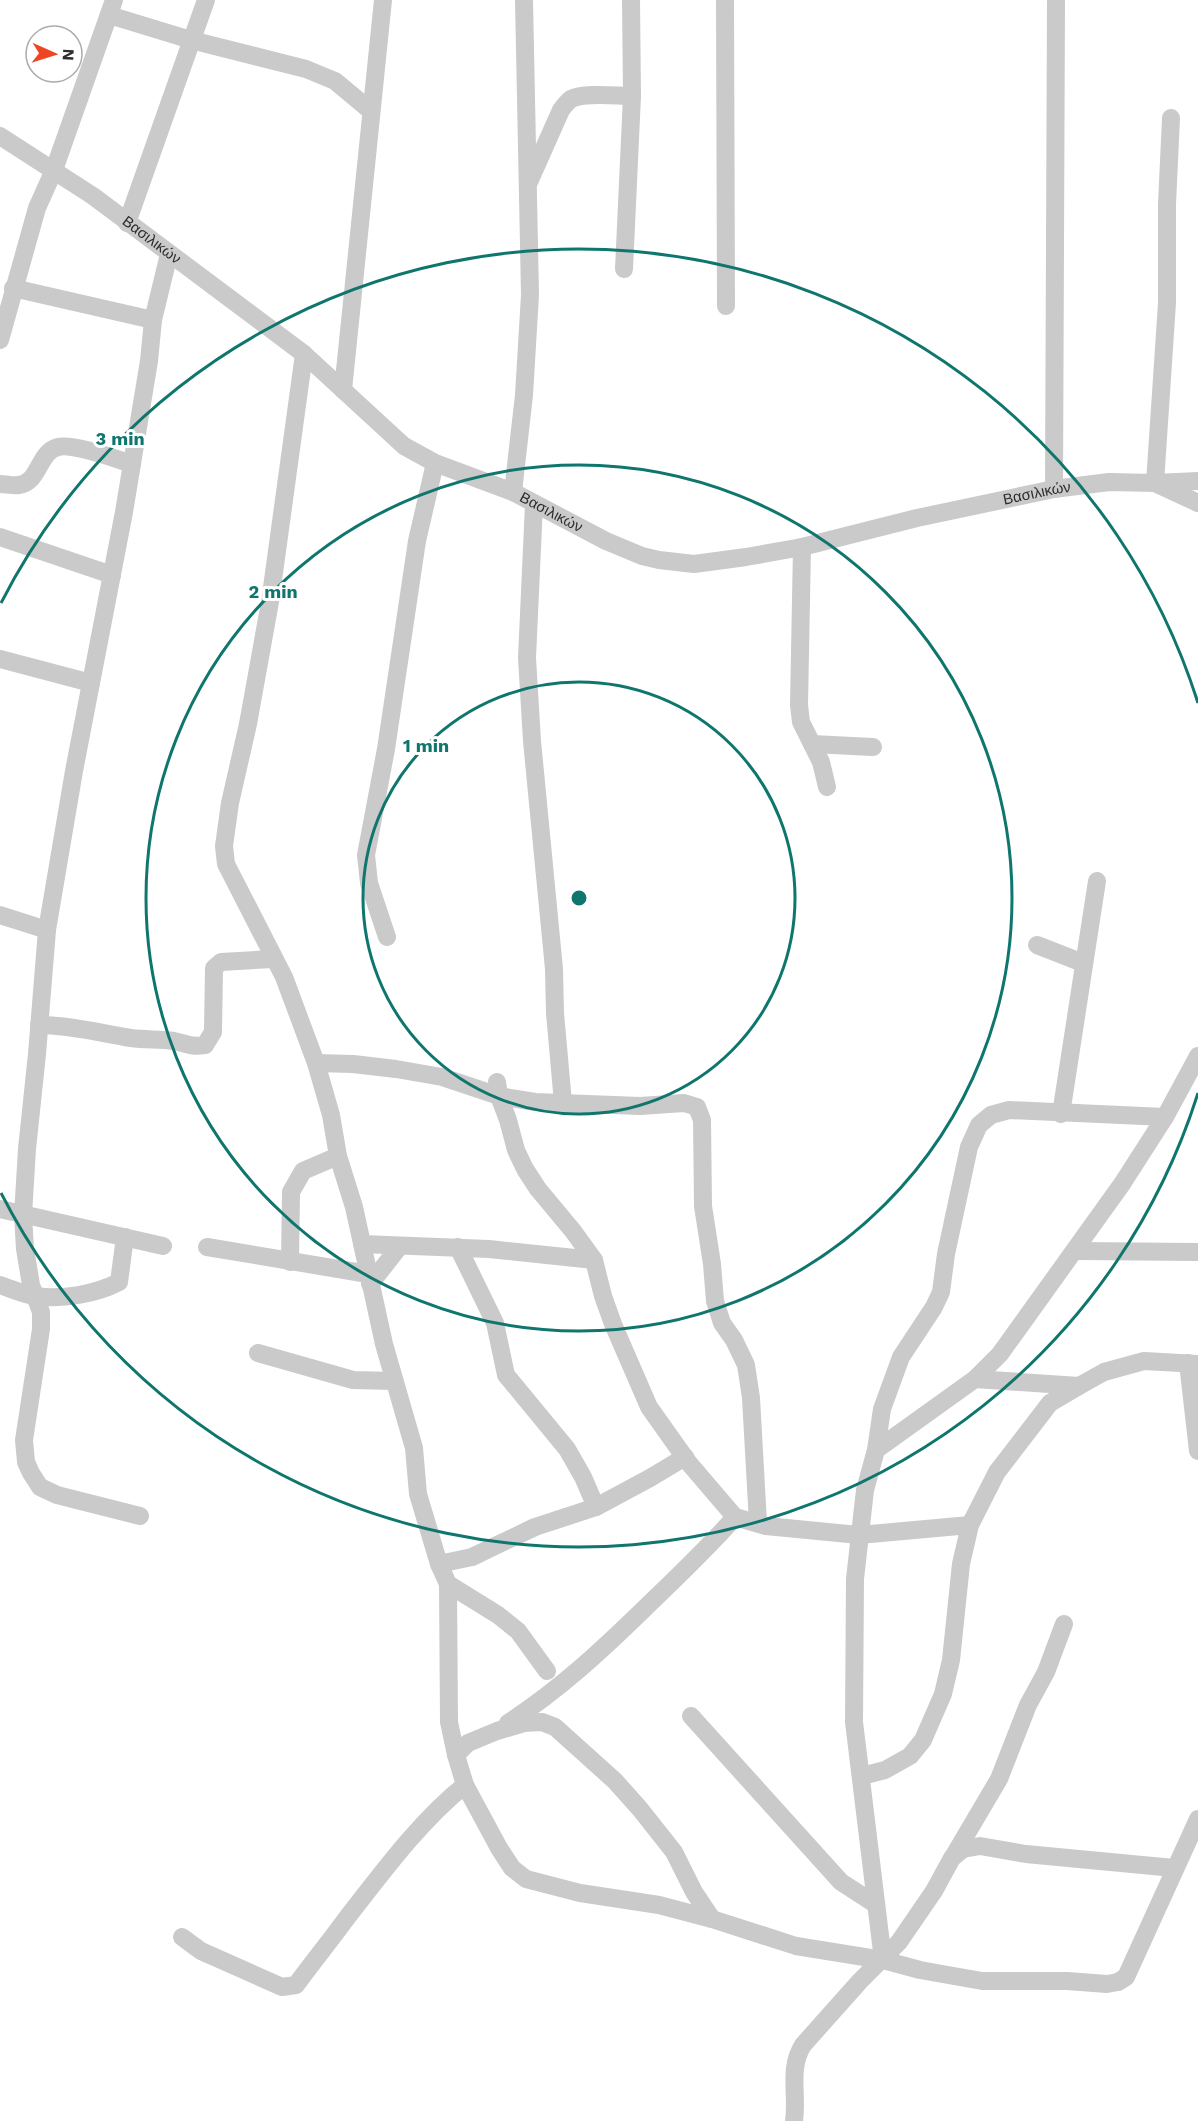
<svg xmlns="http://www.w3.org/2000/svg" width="1198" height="2121" font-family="'Work Sans',sans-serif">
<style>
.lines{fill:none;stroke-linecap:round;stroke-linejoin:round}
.minor{stroke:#cacaca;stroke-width:18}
.ring{fill:none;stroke:#0f766e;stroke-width:3}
.labels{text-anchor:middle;stroke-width:6;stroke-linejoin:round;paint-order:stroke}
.street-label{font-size:15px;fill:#2d2d2d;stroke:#fff}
.centre{fill:#0f766e;stroke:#fff;stroke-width:3}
.ring-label{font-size:18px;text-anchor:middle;font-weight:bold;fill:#0f766e;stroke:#fff;stroke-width:6;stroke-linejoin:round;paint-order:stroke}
</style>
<rect width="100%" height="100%" fill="#fff"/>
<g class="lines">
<!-- minor -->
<g class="minor">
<path d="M725,0L726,306"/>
<path d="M109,15L191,40L306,69L335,81L371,111"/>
<path d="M1171,118L1167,204V303L1155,483L1198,481"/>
<path id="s1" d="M0,136L93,196L304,354L404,446L435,463L513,492L606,541L642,556L659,560L694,564L746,557L802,547L917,518L1054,489L1109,482L1155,483L1198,503"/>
<path d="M529,182L561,110C564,106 567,102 571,99C584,92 616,96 632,96"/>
<path d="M127,223L206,0"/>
<path d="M624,269L632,96L631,0"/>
<path d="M13,288L153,320"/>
<path d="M0,340L37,208L54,170L114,0"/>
<path d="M304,354L270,602L248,724L230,803L224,846L226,864L284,977L316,1063L331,1115L338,1156L354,1207L384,1344L414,1448L418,1494L439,1564L448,1584L449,1722L456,1755L465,1785L499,1848L512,1868L526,1879L580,1893L659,1905L712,1919L796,1946L883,1960L920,1970L982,1981H1067L1107,1984L1118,1982L1126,1977L1198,1819"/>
<path d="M343,390L383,0"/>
<path d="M0,484C6,484 13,486 19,485C40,482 38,452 58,447C73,443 116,459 132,464"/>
<path d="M1054,489L1056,0"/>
<path d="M513,492L524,395L530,295L524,0"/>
<path d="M534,504L527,658L532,741L554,969L555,1013L563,1103"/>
<path d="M0,537L112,575"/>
<path d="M802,547L799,705L801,722L821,762L827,787"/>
<path d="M0,659L91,683"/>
<path d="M812,744L873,747"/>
<path d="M0,915L47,930"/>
<path d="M387,937L369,883L366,855L386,749L417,541L435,463"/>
<path d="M1037,945L1083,963"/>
<path d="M39,1025C70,1025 100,1033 131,1038C145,1040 160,1039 174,1041C188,1044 189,1047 205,1045L213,1032L214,968L221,962L273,959"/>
<path d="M316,1063L353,1064L396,1069L442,1077L499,1096L535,1102L640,1106L684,1103L697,1107L702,1120L703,1206L712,1264L715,1301L722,1323L734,1340L746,1365L751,1398L758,1523"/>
<path d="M497,1082L499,1096L508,1120L516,1150L525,1169L538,1189L573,1231L594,1260L603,1296L613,1324L649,1407L688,1462L735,1517L766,1526L859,1535L970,1525"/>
<path d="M1061,1114L1097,881"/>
<path d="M0,1209L163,1246"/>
<path d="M362,1244L489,1249L594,1260"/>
<path d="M207,1247L368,1274"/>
<path d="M458,1247L495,1323L506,1375L567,1449L583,1477L596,1507"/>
<path d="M1076,1251L1198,1252"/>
<path d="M290,1262L291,1192L303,1171L338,1156"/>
<path d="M370,1284L400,1246"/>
<path d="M0,1285C12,1289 24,1295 36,1296C62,1300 96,1294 119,1282L125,1237"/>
<path d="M258,1353L353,1380L394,1381"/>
<path d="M1188,1363L1198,1451"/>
<path d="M975,1379L1079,1386L1104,1372L1144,1361L1198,1364"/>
<path d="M876,1450L882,1409L901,1357L934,1307L941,1292L946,1254L969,1147L979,1125L991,1115L1009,1110L1165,1117"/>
<path d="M140,1516L57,1495L40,1487L31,1473L26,1462L24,1440L41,1329V1312L31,1285L25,1249L23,1215L27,1149L37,1054L47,930L74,771L124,512L149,361L153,320L169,254"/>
<path d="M439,1564L472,1557L535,1527L596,1507L650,1478L685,1457"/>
<path d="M448,1584L498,1615L518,1631L547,1671"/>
<path d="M691,1716L841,1882L875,1904"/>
<path d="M508,1723C559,1690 602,1650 645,1608C676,1578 707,1549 735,1517"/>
<path d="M456,1755L468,1743L497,1731L524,1723L542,1722L555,1727L615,1781L640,1809L674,1852L694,1892L712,1919"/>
<path d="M862,1776L885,1770L910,1756L923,1740L943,1694L951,1660L961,1564L970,1525L997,1472L1050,1403L1079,1386"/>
<path d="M953,1857L999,1779L1028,1705L1046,1672L1064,1624"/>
<path d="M182,1937L201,1951L282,1987L296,1985C312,1963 330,1941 346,1919C382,1873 419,1822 465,1785"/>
<path d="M883,1960L854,1722L855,1579L865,1490L876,1450L975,1379L1000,1354L1122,1184L1165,1117L1198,1056"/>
<path d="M794,2121C798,2094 788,2069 803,2045L860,1981L899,1942L934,1891L952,1858L963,1849L980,1846L1026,1854L1174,1868"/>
</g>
</g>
<!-- distance rings -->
<g class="ring">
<circle cx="579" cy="898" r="216"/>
<circle cx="579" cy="898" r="433"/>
<path d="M1198 1093A649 649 0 0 1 1 1193M1 603A649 649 0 0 1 1198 703"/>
</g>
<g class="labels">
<!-- street labels -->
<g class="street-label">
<text dy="5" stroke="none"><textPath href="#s1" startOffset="184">Βασιλικών</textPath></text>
<text dy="5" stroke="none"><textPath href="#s1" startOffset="1176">Βασιλικών</textPath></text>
<text dy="5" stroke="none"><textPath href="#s1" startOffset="672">Βασιλικών</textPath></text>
</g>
</g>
<circle cx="579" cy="898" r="9" class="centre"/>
<g class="ring-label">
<text x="120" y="445">3 min</text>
<text x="273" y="598">2 min</text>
<text x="426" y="752">1 min</text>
</g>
<!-- north arrow -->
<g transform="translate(54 54) rotate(93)"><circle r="28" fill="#ffffff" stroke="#ababab" stroke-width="1.5"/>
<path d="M0-4.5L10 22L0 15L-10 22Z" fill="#ee4524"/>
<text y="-9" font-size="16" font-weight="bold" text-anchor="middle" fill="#2d2d2d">N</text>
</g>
</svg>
